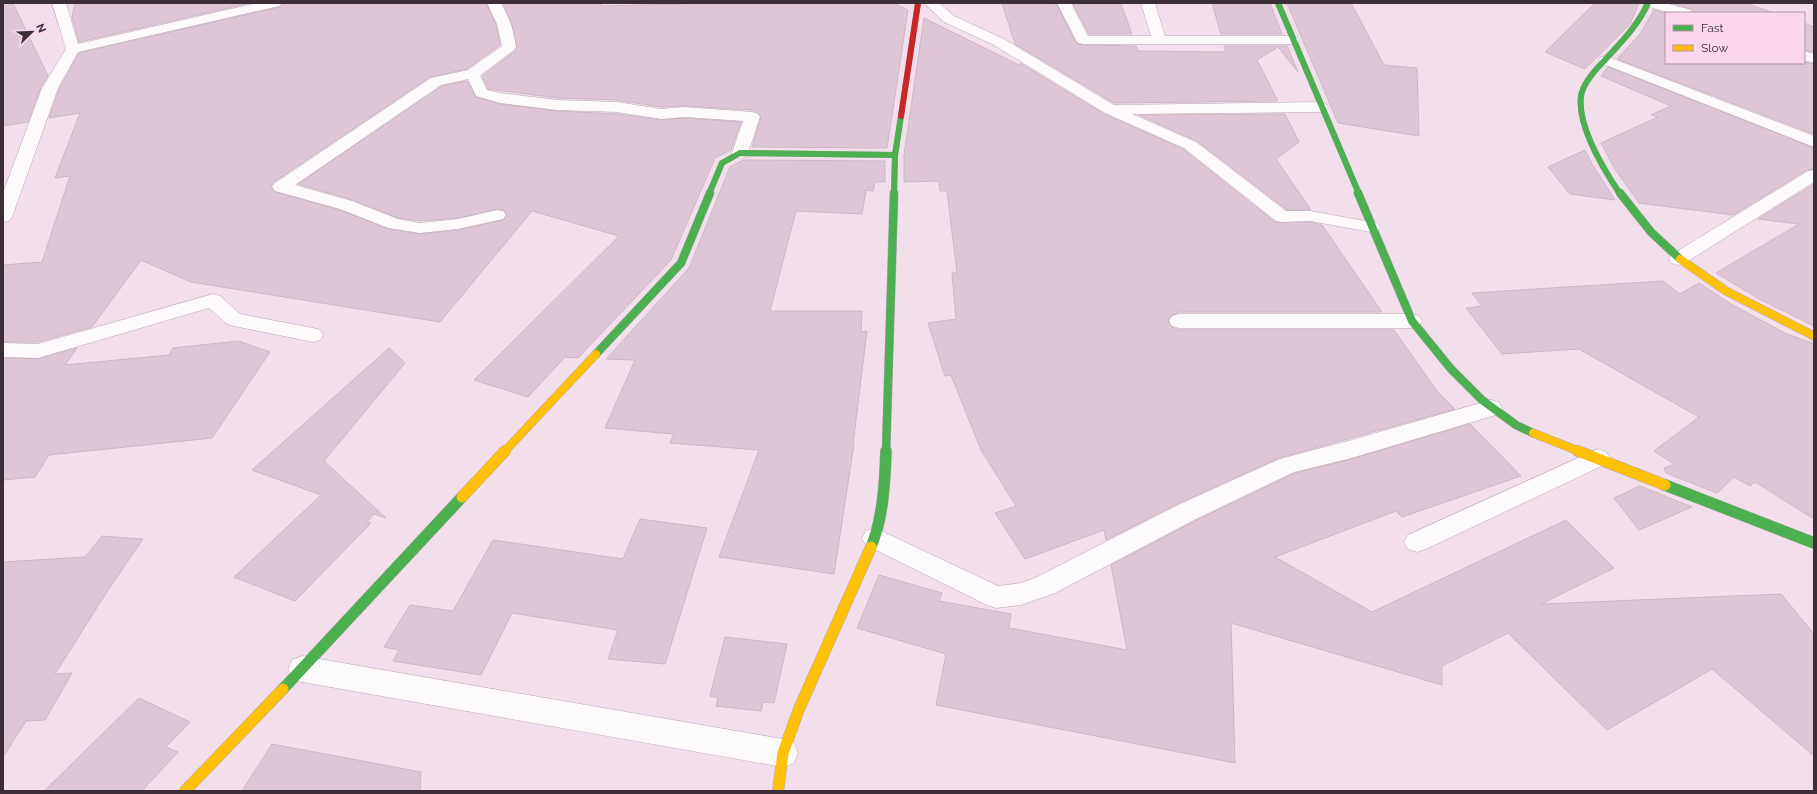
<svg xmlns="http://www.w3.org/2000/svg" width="1817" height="794" font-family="Raleway,sans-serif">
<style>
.building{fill:#dfc6d6;stroke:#c9b9c3}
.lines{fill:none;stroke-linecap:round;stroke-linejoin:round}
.lane-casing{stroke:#b9a9b3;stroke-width:1}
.street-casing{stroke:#b9a9b3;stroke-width:1}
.fast-far2-casing{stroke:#b9a9b3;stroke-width:6}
.fast-far1-casing{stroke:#b9a9b3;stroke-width:9}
.fast-casing{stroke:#b9a9b3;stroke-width:12}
.slow-far1-casing{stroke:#b9a9b3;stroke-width:9}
.slow-casing{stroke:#b9a9b3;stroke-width:12}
.jam-casing{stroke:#b9a9b3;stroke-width:6}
.lane{fill:#fdfafc;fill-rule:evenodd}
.street{fill:#fdfafc;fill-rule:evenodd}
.fast-far2{stroke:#4caf50;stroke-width:6}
.fast-far1{stroke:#4caf50;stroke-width:8}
.fast{stroke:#4caf50;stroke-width:11}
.slow-far1{stroke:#ffc107;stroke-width:8}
.slow{stroke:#ffc107;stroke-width:11}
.jam{stroke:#c62828;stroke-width:6}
</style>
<rect width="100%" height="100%" fill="#f3deeb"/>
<!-- building -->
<path class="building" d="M3,3H13L48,76L41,87L28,122L3,126Z
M75,3H250L79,42L72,17Z
M283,3H486L496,24L500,45L467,69L430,77L274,182L271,186L275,192L340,210L388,229L420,234L458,230L503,220L507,216L504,210L497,209L458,218L420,221L398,218L353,200L298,184L442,86L467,81L476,97L500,104L557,111L617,114L661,120L685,118L741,122L731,150L715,158L671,260L578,358L565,357L528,397L474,380L619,236L532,211L440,322L191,282L141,260L92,327L38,342H3V265L42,262L70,176L55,178L80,113L49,118L59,89L79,53L280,7Z
M503,3H601L602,6L721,3H894L908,10L887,148L752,147L761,117L758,113L752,110L685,106L661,107L617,100L557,98L488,89L482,76L515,51L517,47L512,24Z
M1002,3L1056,4L1075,41L1078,44L1083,45L1136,46L1138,51L1226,52L1224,46H1287L1298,72L1278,47L1257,60L1278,101L1114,103L1015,44Z
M1212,3H1270L1282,34H1221Z
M1287,3H1351L1384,65L1417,68L1419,136L1338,123Z
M1595,3H1639L1630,24L1585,69L1545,52Z
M1671,3H1745L1774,13H1694L1691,9Z
M1073,4H1121L1132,34H1089Z
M1654,10L1666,13V63H1804V62L1814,64V134L1617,59L1640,34Z
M924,18L1021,66L1020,63L1104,114L1183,149L1275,222H1310L1322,225L1382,312H1179L1172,315L1168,320L1172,327L1179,330H1394L1437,391L1455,409L1279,458L1177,504L1106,540L1104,530L1025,559L995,513L1016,506L981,450L951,375L945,376L928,323L956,319L952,273H957L947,191H940L939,181L904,182V155Z
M1804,23L1814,27V52L1804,50Z
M1608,67L1814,148V169L1807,170L1733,215L1639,203L1615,169L1601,143L1658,117L1651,115L1671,106L1601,76Z
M1285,114L1299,142L1276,159L1311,210H1287L1197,141L1139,115Z
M1585,150L1592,164L1615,200L1570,194L1548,167Z
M743,160L885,161V182H875L873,191L866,190L862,214L796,211L770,311H862L861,332L867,331L853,444H854L834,574L719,557L759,450L670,443L674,434L605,428L635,360L606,359L689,268L730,167Z
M1814,184V326L1761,300L1716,273L1799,224L1758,219Z
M1663,281L1680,294L1699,283L1731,304L1785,333L1814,344V519L1755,482L1750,486L1734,477L1717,493L1666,473L1664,468L1674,464L1654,451L1699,417L1579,349L1502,354L1466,308L1482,306L1472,293Z
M238,341L270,352L212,438L49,455L35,477L3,480V358L38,359L77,348L65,365L169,355L173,348Z
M389,348L405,363L324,461L386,518L374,514L367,522L371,523L295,601L234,577L321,495L252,470Z
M1470,424L1521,476L1402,517L1396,511L1275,557L1372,612L1566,520L1614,568L1541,604L1781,594L1814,634V756L1712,669L1607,730L1508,633L1442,666V685L1231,623L1235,763L936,705L946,654L857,628L879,575L942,593L939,601L1011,614L1009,628L1127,650L1111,565L1197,520L1295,473L1348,460Z
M1640,486L1692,507L1639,530L1614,498Z
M640,519L707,528L665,664L608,659L618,630L512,613L481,675L393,661L399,650L384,647L410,605L453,611L493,540L623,559Z
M102,536L143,539L108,590L55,674L72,673L45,720L26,721L3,757V562L85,557Z
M725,637L787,644L774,703L763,702L761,711L716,706L718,698L710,696Z
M139,698L190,722L166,747L178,752L142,791H44Z
M272,744L421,772L420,791H242Z"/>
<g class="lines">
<defs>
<path id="lane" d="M473,70L478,71L487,90L500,93L557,100L617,102L661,109L685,107L752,112L758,114L760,117L748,153L746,157L740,158L734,157L732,153L743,121L685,117L661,119L617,112L557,110L500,103L476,96L466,74L468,71Z
M1179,314H1412L1419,316L1422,321L1419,326L1412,328H1179L1172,326L1169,321L1172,316Z
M1598,449L1606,452L1610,458L1606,464L1426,549L1417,552L1408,549L1404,542L1408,535Z"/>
<path id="street" d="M52,3H66L78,44L257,3H282L280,6L275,7L78,52L58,88L12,217L9,221L3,222V193L42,88L66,49Z
M487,3H501C509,17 514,31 516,47L514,50L478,77L441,85L295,185L352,201L398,219L420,223L458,219L497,210L503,211L506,215L503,219L458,229L420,233L388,228L340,209L275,191L272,187L275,183L431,78L468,70L502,46L497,24Z
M924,3H939L954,16L1004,39L1114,105L1321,102L1326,104L1329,107L1326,110L1321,112L1132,114L1196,142L1286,211H1310L1371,222L1377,223L1380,227L1377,231L1371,232L1310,221L1282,222L1276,221L1184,148L1105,113L994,45L944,22Z
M1057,3H1071L1088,36H1151L1141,3H1155L1165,36H1292L1297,37L1299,40L1297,43L1292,44H1083L1078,43L1076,40Z
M1643,3H1665L1691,10L1693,13H1671L1645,6Z
M1804,51L1814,54V63L1804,60Z
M1606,56L1814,136V147L1601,63L1599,60L1601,57Z
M1814,170V182L1685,263L1678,265L1671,263L1669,259L1671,255L1808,171Z
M213,294L220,296L240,314L313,328L320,330L323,335L320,340L313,342L234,326L227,324L209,308L38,358L3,357V343L38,344Z
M1491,400L1499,402L1502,408L1499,414L1348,459L1294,472L1196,519L1055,593L1021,605L996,608L987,605L866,545L862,538L866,531L875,528L998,586L1021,583L1037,577L1178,505L1280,459L1348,441Z
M302,656L783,739L794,743L798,753L794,763L783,767L302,682L292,678L288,669L292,660Z"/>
<path id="fast-far2" d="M1278,3L1359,194
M709,194L722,163L740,153L895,155
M894,194L895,155L901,116
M1620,194C1604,170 1577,126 1581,96C1583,83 1595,70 1604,61C1621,42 1637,27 1648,3"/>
<path id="fast-far1" d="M1358,193L1412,321L1451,369L1482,400L1516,425L1533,433
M1620,193L1651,232L1680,259
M596,354L681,263L710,193
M886,452L894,193"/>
<path id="fast" d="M1665,485L1814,543
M871,547C883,519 885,481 886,451
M283,689L462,497"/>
<path id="slow-far1" d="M1680,259L1726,291L1814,336
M1533,433L1581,452
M504,452L596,354"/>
<path id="slow" d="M1578,451L1665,485
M462,497L505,451
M185,791L283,689
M778,791L783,753L799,709L871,547"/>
<path id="jam" d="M901,116L918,3"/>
</defs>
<!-- lane casing -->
<use href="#lane" class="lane-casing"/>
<!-- street casing -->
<use href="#street" class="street-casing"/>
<!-- fast-far2 casing -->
<use href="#fast-far2" class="fast-far2-casing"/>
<!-- fast-far1 casing -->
<use href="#fast-far1" class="fast-far1-casing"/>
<!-- fast casing -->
<use href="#fast" class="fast-casing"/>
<!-- slow-far1 casing -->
<use href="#slow-far1" class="slow-far1-casing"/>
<!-- slow casing -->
<use href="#slow" class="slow-casing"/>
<!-- jam casing -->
<use href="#jam" class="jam-casing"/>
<!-- lane -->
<use href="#lane" class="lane"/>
<!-- street -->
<use href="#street" class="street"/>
<!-- fast-far2 -->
<use href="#fast-far2" class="fast-far2"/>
<!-- fast-far1 -->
<use href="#fast-far1" class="fast-far1"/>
<!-- fast -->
<use href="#fast" class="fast"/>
<!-- slow-far1 -->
<use href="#slow-far1" class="slow-far1"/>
<!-- slow -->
<use href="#slow" class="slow"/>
<!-- jam -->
<use href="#jam" class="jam"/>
</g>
<!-- border -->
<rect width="1817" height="794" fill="none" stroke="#3c2e37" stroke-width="8"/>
<!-- legend -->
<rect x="1665" y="12" width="140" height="52" fill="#fbd6ec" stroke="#af93a4"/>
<rect x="1673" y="25" width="20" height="6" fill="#4caf50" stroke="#af93a4"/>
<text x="1701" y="32" font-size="12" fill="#3c2e37">Fast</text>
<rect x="1673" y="45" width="20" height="6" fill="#ffc107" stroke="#af93a4"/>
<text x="1701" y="52" font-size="12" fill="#3c2e37">Slow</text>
<!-- north arrow -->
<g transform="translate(32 32) rotate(67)" stroke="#fbd6ec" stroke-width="3" paint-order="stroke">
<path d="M0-3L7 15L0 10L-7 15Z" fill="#3c2e37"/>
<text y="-6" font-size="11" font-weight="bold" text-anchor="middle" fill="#3c2e37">N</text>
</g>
</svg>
